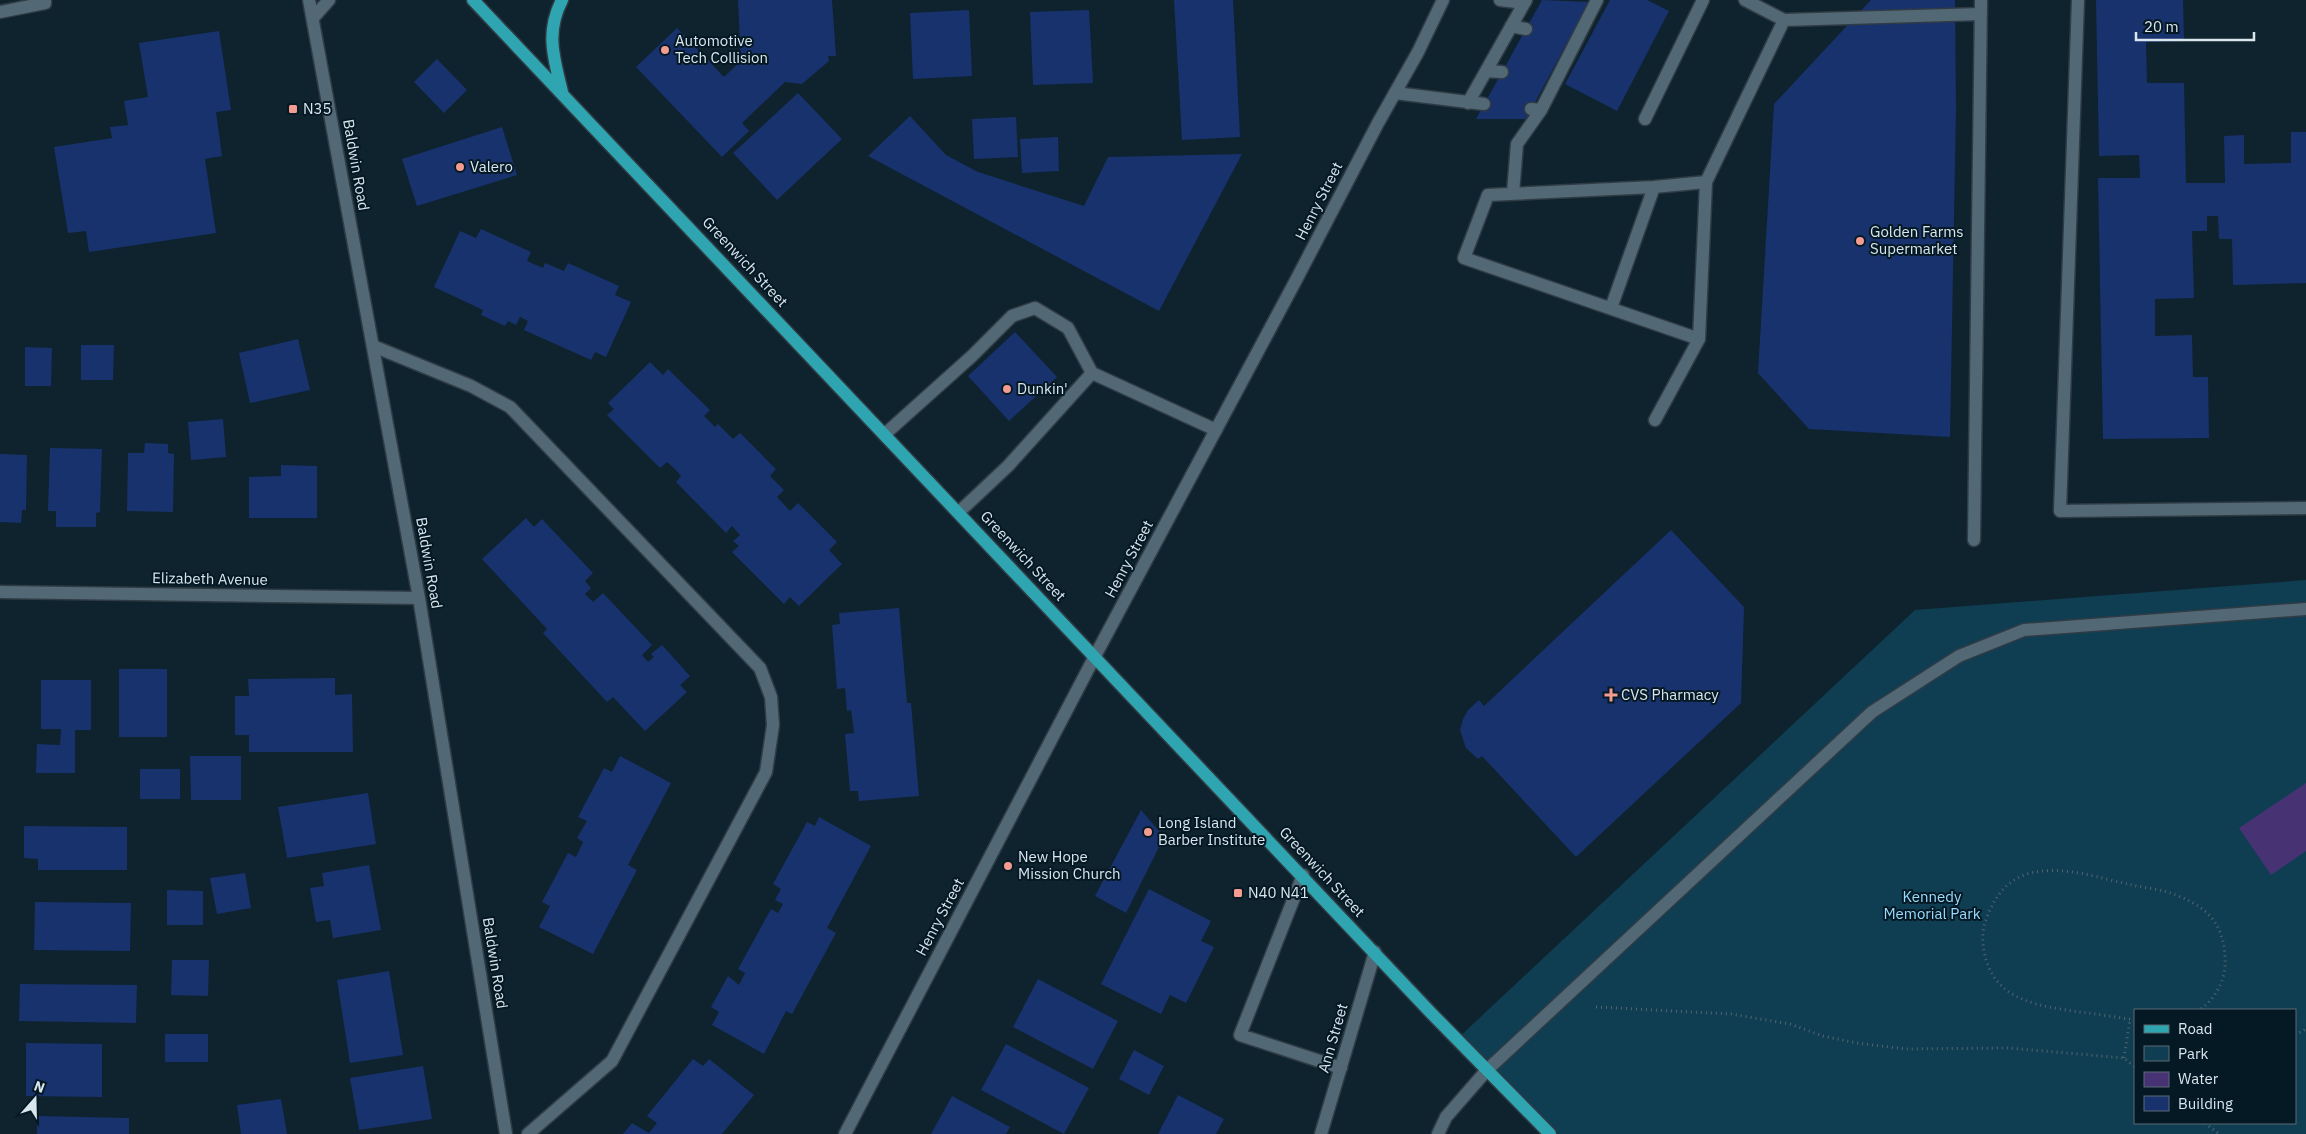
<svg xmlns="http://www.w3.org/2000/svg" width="2306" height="1134" font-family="'IBM Plex Sans',sans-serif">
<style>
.green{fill:#0f3d52;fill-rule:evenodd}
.water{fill:#473374}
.building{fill:#18326d}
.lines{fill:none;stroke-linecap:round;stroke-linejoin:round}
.lane-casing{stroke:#303c45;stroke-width:15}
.street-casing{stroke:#303c45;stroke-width:15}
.secondary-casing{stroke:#303c45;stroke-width:15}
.primary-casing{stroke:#303c45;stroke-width:15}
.path{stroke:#53656f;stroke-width:3;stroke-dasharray:1 4;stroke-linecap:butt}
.lane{stroke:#526875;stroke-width:12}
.street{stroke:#526875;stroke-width:12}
.secondary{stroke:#526875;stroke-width:12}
.primary{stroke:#2ea5b0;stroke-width:12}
.poi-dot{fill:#f59c92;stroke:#051924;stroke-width:2}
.labels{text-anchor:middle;stroke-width:4;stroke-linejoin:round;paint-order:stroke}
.poi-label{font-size:15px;fill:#dae6ee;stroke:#051924;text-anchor:start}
.street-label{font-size:15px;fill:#dae6ee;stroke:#051924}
.park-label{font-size:15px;fill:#99dbfe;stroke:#051924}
</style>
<rect width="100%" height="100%" fill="#0e232d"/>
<!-- green -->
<path class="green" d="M2306,580V1134H1550L1457,1039L1915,610ZM2135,1010H2295V1123H2135Z"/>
<!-- water -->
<path class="water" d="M2306,783V851L2271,875L2239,828Z"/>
<!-- building -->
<path class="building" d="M738,0H832L836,56H828L829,61L802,84L785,82L742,123L749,131L722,157L636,67L677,28L724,77L741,61Z
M1174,0H1233L1240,137L1182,140Z
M1542,0L1589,2L1526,119H1476Z
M1610,0H1647L1669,11L1617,111L1565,84Z
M1871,0H1955L1956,108L1950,437L1809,429L1758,373L1774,104Z
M2096,0H2183L2184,41L2146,42L2147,83H2184L2186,183H2225L2224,136L2244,135V164L2291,163V132H2306V283L2233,285L2232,239H2219L2218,216H2207V231H2192L2194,298L2155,299V336L2192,335L2193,377H2208L2209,438L2103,439L2098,178H2140L2139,155L2099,156Z
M969,10L972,76L913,79L910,13Z
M1089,10L1093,83L1033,85L1030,12Z
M219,31L231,110L216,112L222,156L205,159L216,233L89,252L86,231L68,233L54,147L112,138L110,127L128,125L124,101L148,97L139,43Z
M437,59L467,90L444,113L414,82Z
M798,93L842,139L777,200L733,153Z
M910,116L946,155L978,172L1084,206L1108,157L1242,154L1159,311L868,156Z
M1016,117L1018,157L974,159L972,119Z
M502,127L517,175L417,206L402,159Z
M1058,137L1059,171L1022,173L1020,139Z
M481,229L531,252L527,261L543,268L545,263L564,271L568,263L619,286L615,295L631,302L606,357L595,352L591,360L524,330L528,321L520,317L516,325L508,321L505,326L481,315L483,310L434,287L460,231L476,238Z
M1015,332L1057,377L1009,421L968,376Z
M298,339L310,390L250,403L239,353Z
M81,345H114L113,380H81Z
M25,347L52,348L51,386H25Z
M650,362L663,375L668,369L710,410L704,416L715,427L718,424L733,439L740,433L776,469L770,476L784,490L777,497L790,511L798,503L837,542L829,550L842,564L799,606L790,597L784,604L732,552L739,546L733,541L740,535L732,526L726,533L676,482L681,476L675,469L667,462L660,468L607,415L614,409L608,403Z
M223,419L226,457L191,460L188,422Z
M145,443L168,444V453L174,454L173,512L127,511L128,453H144Z
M50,448L102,449L100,512L96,513V527H56V511H48Z
M0,454L27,455L26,510H22L21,523L0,522Z
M281,465L317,466V518H249V477L281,476Z
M526,518L534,527L542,519L593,573L585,581L591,588L585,594L593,602L603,593L652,645L642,655L648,662L654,657L651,654L662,645L690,676L680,685L687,692L645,731L613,697L607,702L543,633L547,629L482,559Z
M1671,530L1744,607L1741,703L1576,857L1482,756L1478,759L1466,748L1460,730L1463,719L1468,710L1479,700L1484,706Z
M899,608L907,703H911L919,796L859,801L858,791H850L845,734L854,733L851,710L847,711L845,688L837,689L832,625L840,624L839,613Z
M119,669H167V737H119Z
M335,678V695L352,694L353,752H249V735H235V696H249L248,679Z
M41,680H91V730H75V773H36L37,744L60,745L61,729H41Z
M190,756H241V800H191Z
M620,756L671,783L628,865L637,870L593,954L539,927L550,906L542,902L568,853L576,857L583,842L577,838L587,821L578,817L604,768L612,772Z
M140,769H180V799H140Z
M368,793L376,844L287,858L278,807Z
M1141,810L1164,837L1126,913L1095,896Z
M819,817L871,846L827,928L836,933L792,1014L786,1011L764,1054L712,1025L719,1012L711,1007L728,976L739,985L745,973L738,969L771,909L778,913L783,904L775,900L781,889L773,884L807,822L815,826Z
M24,826L127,827V870H38V859L24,858Z
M369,865L381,930L333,938L330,920L316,922L310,888L324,886L322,873Z
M245,873L251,908L217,914L210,878Z
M1149,889L1211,921L1201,941L1214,947L1186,1003L1170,995L1161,1014L1101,984Z
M167,890L203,891V925H167Z
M35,902L131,903L130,951L34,950Z
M172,960H209L208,996L171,995Z
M389,971L403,1055L350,1063L337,980Z
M1038,979L1118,1021L1093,1069L1013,1027Z
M20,984L137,985L136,1023L19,1021Z
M165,1034H208V1062H165Z
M26,1043L102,1044V1097L26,1096Z
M1006,1044L1089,1088L1064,1134L981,1090Z
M1134,1050L1164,1066L1149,1095L1119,1079Z
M693,1059L703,1066L709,1059L754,1095L722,1134H623L632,1123L649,1133L657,1123L647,1116Z
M423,1066L432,1119L359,1130L350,1078Z
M1178,1095L1224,1119L1216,1134H1158Z
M952,1096L1010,1127L1006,1134H931Z
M281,1099L287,1134H241L237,1105Z
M37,1116L129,1118V1134H37Z"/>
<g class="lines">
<defs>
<path id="lane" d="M1500,0L1524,3
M1745,0L1784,20
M2078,0L2060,511L2306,508
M0,12L45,3V0
M1511,26L1526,29
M1486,71L1502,72
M1395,93L1484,104
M1468,103L1526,0
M1531,109L1541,110L1597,0
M1645,119L1703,0
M1513,193L1517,144L1541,110
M1611,308L1654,187
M1699,339L1464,258L1488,195L1654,187L1706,182
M1655,420L1699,339L1706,182L1784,20L1981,14
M885,434L972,356L1012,316L1035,308L1068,328L1092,373L1216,430
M959,512L1008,466L1092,373
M1974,540L1981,0
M1303,875L1240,1035L1341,1068
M1438,1134L1446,1117L1487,1070L1872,712L1959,656L2024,630L2306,609"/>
<path id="street" d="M373,346L471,386L510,407L760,668L771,697L773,725L766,772L612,1061L528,1134
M0,592L419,598
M1321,1134L1375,952"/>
<path id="secondary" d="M309,0L419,598L506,1134
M313,18L329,0
M845,1134L1095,656L1295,282L1378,123L1418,52L1443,0"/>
<path id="primary" d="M473,0L1433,1015L1550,1134
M562,0C545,33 554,58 562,92"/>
</defs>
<!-- lane casing -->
<use href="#lane" class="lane-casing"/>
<!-- street casing -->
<use href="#street" class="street-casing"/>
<!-- secondary casing -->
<use href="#secondary" class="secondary-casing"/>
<!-- primary casing -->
<use href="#primary" class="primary-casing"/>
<!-- path -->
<path class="path" d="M1596,1007L1731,1014L1790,1024L1823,1036L1857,1043L1905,1049L2009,1048L2124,1058L2135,1067
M2135,1020C2116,1017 2097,1014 2079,1012C2041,1006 1999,1002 1986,960C1983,948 1981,935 1985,923C1991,903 2003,883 2024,875C2058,863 2098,878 2132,885C2145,888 2160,889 2173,894C2186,899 2198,904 2208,914C2222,927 2226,948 2225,966C2224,983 2213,1002 2199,1010
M2295,1035L2306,1029
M2124,1058L2130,1019
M2205,1123L2219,1134"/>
<!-- lane -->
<use href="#lane" class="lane"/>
<!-- street -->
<use href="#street" class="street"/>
<!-- secondary -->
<use href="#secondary" class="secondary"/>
<!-- primary -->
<use href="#primary" class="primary"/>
</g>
<!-- markers -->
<g class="poi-dot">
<circle cx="665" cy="50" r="5"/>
<rect x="288" y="104" width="10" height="10" rx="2.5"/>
<circle cx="460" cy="167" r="5"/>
<circle cx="1860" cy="241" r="5"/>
<circle cx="1007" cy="389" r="5"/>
<path d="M1608.5 687.5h5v5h5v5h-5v5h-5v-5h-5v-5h5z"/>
<circle cx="1148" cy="832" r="5"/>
<circle cx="1008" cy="866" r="5"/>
<rect x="1233" y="888" width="10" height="10" rx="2.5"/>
</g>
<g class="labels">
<!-- poi labels -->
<g class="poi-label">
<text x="675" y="46">Automotive<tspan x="675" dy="17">Tech Collision</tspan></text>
<text x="303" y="114">N35</text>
<text x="470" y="172">Valero</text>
<text x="1870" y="237">Golden Farms<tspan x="1870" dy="17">Supermarket</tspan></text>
<text x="1017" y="394">Dunkin'</text>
<text x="1621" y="700">CVS Pharmacy</text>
<text x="1158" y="828">Long Island<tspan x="1158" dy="17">Barber Institute</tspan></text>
<text x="1018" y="862">New Hope<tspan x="1018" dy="17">Mission Church</tspan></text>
<text x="1248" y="898">N40 N41</text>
</g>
<!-- street labels -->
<g class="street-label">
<text transform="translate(356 165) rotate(80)" y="5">Baldwin Road</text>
<text transform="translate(1319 201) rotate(-63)" y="5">Henry Street</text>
<text transform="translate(745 262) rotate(47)" y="5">Greenwich Street</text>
<text transform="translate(1023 556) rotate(47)" y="5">Greenwich Street</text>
<text transform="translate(1129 559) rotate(-62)" y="5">Henry Street</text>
<text transform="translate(429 563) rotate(80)" y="5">Baldwin Road</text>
<text transform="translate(210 579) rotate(1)" y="5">Elizabeth Avenue</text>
<text transform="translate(1322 872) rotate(47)" y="5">Greenwich Street</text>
<text transform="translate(940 917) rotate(-62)" y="5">Henry Street</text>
<text transform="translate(495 963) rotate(81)" y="5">Baldwin Road</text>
<text transform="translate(1333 1038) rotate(-74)" y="5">Ann Street</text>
</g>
<!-- park labels -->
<g class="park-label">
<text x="1932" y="902">Kennedy<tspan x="1932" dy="17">Memorial Park</tspan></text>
</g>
</g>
<!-- legend -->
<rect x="2134" y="1009" width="162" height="115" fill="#051924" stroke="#5a6b75"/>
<rect x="2144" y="1025" width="25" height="8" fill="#2ea5b0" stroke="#5a6b75"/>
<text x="2178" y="1034" font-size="15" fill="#dae6ee">Road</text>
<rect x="2144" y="1046" width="25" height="15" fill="#0f3d52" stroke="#5a6b75"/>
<text x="2178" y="1059" font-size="15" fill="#dae6ee">Park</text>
<rect x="2144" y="1072" width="25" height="15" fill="#473374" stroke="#5a6b75"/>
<text x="2178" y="1084" font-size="15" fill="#dae6ee">Water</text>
<rect x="2144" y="1096" width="25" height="15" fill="#18326d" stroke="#5a6b75"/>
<text x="2178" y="1109" font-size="15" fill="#dae6ee">Building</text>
<!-- north arrow -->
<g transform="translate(35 1099) rotate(20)" stroke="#051924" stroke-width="4" paint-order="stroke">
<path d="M0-4L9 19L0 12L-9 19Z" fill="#dae6ee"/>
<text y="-8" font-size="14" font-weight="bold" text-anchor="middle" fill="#dae6ee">N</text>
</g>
<!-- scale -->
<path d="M2136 32v8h118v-8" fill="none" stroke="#dae6ee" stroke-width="2.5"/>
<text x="2144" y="32" font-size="15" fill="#dae6ee" stroke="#051924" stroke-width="4" paint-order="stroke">20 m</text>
</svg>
